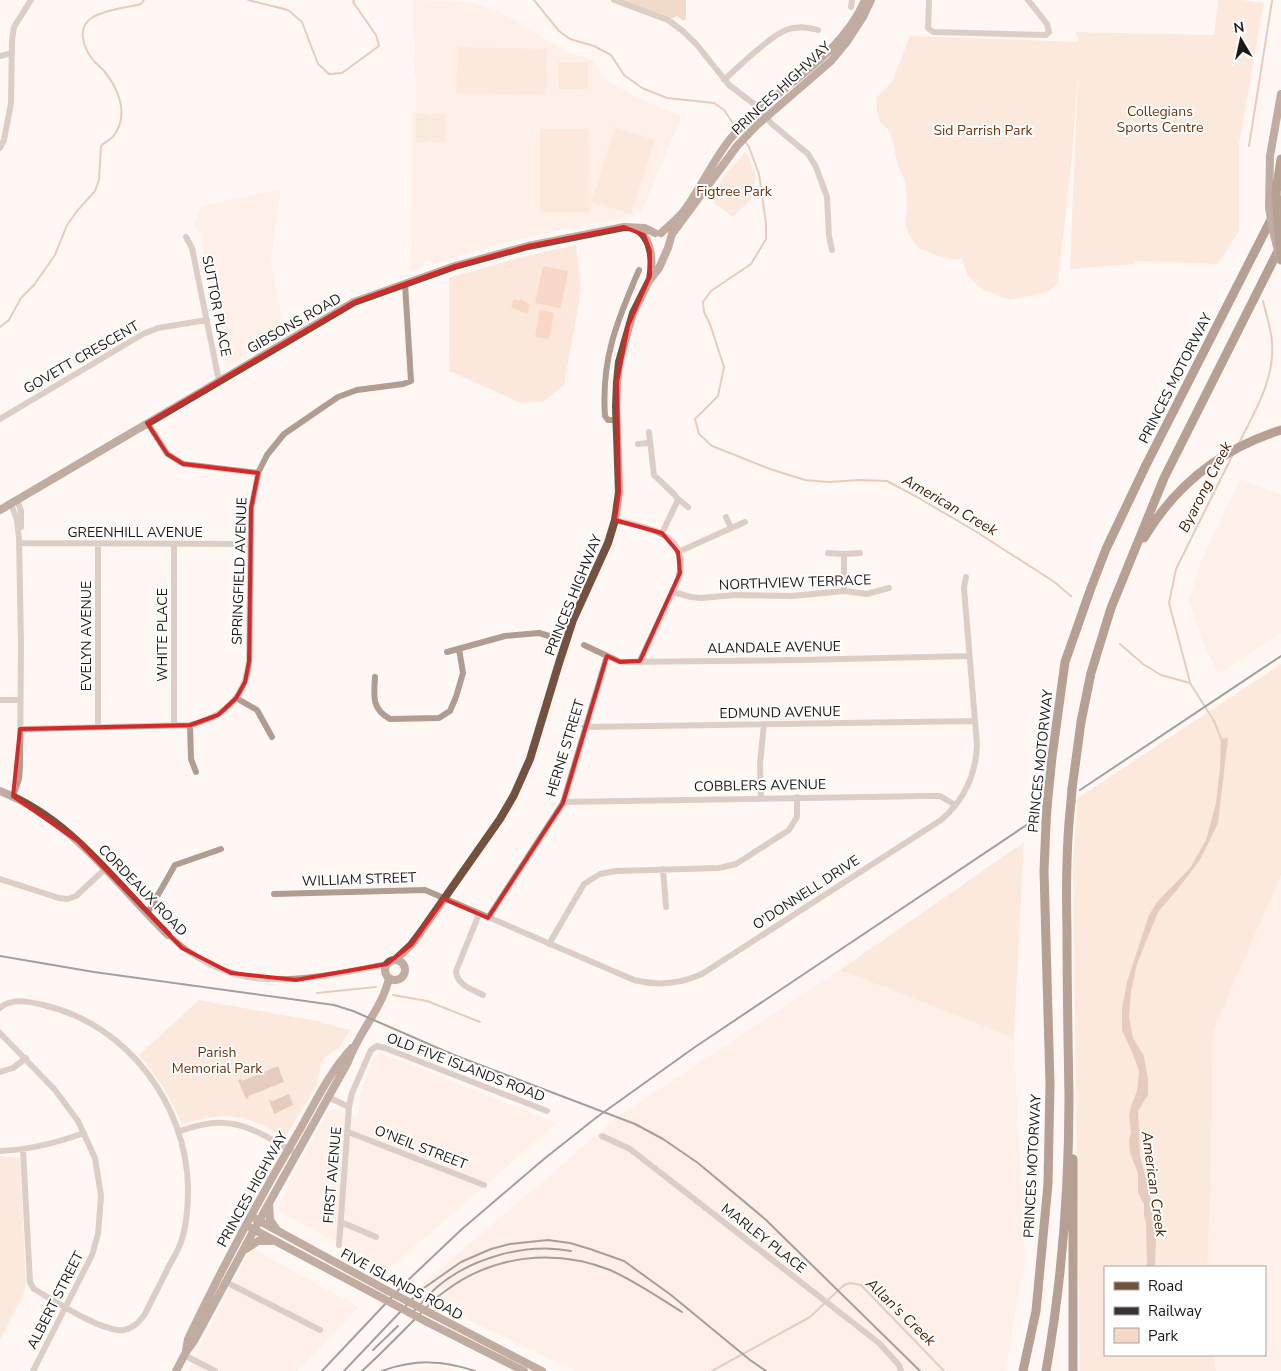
<svg xmlns="http://www.w3.org/2000/svg" width="1281" height="1371" font-family="'Nunito Sans',sans-serif">
<style>
.built{fill:#fce7dc;fill-rule:evenodd}
.green{fill:#f8d7c6}
.forest{fill:#e3b59b}
.water{fill:#c5987f}
.lines{fill:none;stroke-linecap:round;stroke-linejoin:round}
.stream{stroke:#c5987f;stroke-width:2}
.minor{stroke:#b19c91;stroke-width:6}
.major{stroke:#73513e;stroke-width:8}
.highway{stroke:#5d3620;stroke-width:9}
.rail{stroke:#383330;stroke-width:2}
.major-bridge{stroke:#73513e;stroke-width:8}
.highway-bridge{stroke:#5d3620;stroke-width:9}
.marked{fill:none;stroke:#d62828;stroke-width:4;stroke-linejoin:round}
.labels{text-anchor:middle;stroke-width:4;stroke-linejoin:round;paint-order:stroke}
.street-label{font-size:14px;fill:#1c1815;stroke:#fff}
.park-label{font-size:14px;fill:#6c330b;stroke:#fff}
.water-label{font-size:15px;font-style:italic;fill:#4a2003;stroke:#fff}
</style>
<rect width="100%" height="100%" fill="#fff7f3"/>
<!-- built -->
<path class="built" d="M413,0L470,2L504,14L567,52L594,60L601,76L635,97L682,116L641,213L635,211L633,217L563,229L480,249L432,265L430,261H425L423,268L410,272L411,112H416V76L414,73Z
M281,189L271,259L284,332L226,367L200,234L194,227L201,206Z
M576,245L581,290L564,385L544,401L521,403L449,371V278L522,257Z
M1241,479L1281,495V633L1218,674L1202,641L1189,600L1201,560Z
M1281,666V1371H1080L1073,865L1078,798L1197,723ZM1105,1267H1265V1355H1105Z
M840,970L1014,1038L1025,1261L1005,1371H576L412,1293L621,1114Z
M380,1053L557,1123L388,1270L277,1210L292,1177L327,1114L332,1108L358,1117L360,1096L373,1059L376,1056Z
M253,1249L359,1307L298,1371H188L226,1295L246,1259Z
M439,1365L459,1371H394Z"/>
<!-- green -->
<path class="green" d="M1218,0H1242L1264,3L1239,144V231L1218,264L1135,261V264L1070,269L1078,70L1072,157L1058,283L1048,292L1010,300L984,290L977,285L967,275L962,258L955,260L938,256L918,248L908,233L905,222L907,209L906,184L898,165L890,132L880,121L877,113L876,98L892,82L910,36L1079,42L1076,32L1214,35Z
M458,47L547,49L546,95L456,93Z
M558,62H588V89H558Z
M416,114H430V142H416Z
M431,114H446V142H431Z
M615,127L655,140L631,214L591,202Z
M540,129H589V212H540Z
M746,152L756,175L751,199L733,217L708,198L731,168Z
M543,266L568,271L561,308L535,303Z
M514,299L519,301L521,299L530,305L527,314L511,307Z
M540,310L554,313L549,339L535,337Z
M1281,664V875L1213,1030L1211,1176L1207,1267H1105V1355H1214L1216,1371H1080L1073,865L1078,798Z
M1024,842L1014,1038L840,970Z
M199,1000L317,1021L350,1030L339,1048L324,1058L321,1064L317,1085L285,1137C242,1114 230,1111 182,1124C171,1099 158,1076 139,1055Z
M0,1156L20,1158L26,1283L23,1296L0,1340Z"/>
<!-- forest -->
<path class="forest" d="M614,0H686V18L684,21L677,16L668,20Z"/>
<!-- water -->
<path class="water" d="M1228,738L1218,823L1200,860L1177,890L1158,912L1137,964L1131,991L1129,1017L1133,1038L1144,1056L1148,1079V1095L1138,1111L1140,1155L1150,1196L1156,1238L1155,1267H1147L1146,1224L1144,1216V1204L1138,1193V1173L1130,1153L1129,1141L1131,1132L1129,1115L1131,1106L1137,1091L1139,1071L1132,1052L1122,1030V1008L1127,982L1149,915L1158,901L1190,868L1206,840L1216,803L1220,768L1221,739Z
M278,1066L284,1082L248,1096L249,1098L246,1099L238,1080L241,1079L242,1081Z
M289,1094L293,1105L274,1114L269,1100L272,1101Z"/>
<g class="lines">
<!-- stream -->
<path class="stream" d="M248,0L288,10L302,22L318,64L329,74L342,73L379,46L376,35L353,2L354,0
M534,0L559,31L570,39L594,46L611,55L624,75L642,88L667,98L714,103L724,110L737,129
M745,141L749,147L759,174L766,224V239L751,264L711,291L703,302L704,312L710,324L724,367L718,396L695,419L699,434L712,446L770,469L805,480L829,482L859,480L887,481L917,497L975,531L1053,581L1071,596
M1249,146L1272,1
M0,327L9,320L21,298L34,285L55,255L67,225L77,211L95,191L99,180L101,146C105,142 112,139 115,134C129,113 118,88 104,71C101,67 96,64 93,60C83,47 76,27 93,17C108,9 125,8 141,4L144,0
M1239,443C1255,411 1275,379 1272,342C1271,329 1266,314 1263,301
M1120,644L1143,664L1161,675L1190,683L1214,721L1222,741
M1190,682L1169,603L1176,569L1233,454
M317,993L376,987
M393,995L427,1001L480,1022
M712,1371L810,1317L844,1285L850,1283L861,1285L944,1371"/>
<!-- minor -->
<path class="minor" d="M614,0L668,20L684,32L697,45L729,85L754,104L772,124L808,154L816,167L827,197L829,236L832,250
M929,0L928,28L933,32L1046,35L1049,32L1047,24L1028,0
M851,7L852,0
M0,56L12,53
M724,80C738,67 770,36 786,30C796,26 808,27 818,30
M0,148L4,140L11,103L12,40L14,27L31,0
M186,237L192,248L219,381
M0,419L143,334L158,328L207,320
M617,420H608L605,416C601,359 617,321 639,270
M147,423L167,454L183,464L258,473
M649,432L654,475L675,495L678,500L662,533
M638,444L649,443
M677,498L688,507
M17,500L21,511V527
M11,504L17,520L19,538L21,645L20,767L19,779L13,796
M726,517L731,528
M615,520C648,528 692,533 678,580L640,661
M20,543L250,544
M98,544V727
M678,552L745,522
M828,553L844,554
M844,591V554L860,553
M673,592L691,597L701,598L735,595L792,596L844,591L867,594L889,588
M584,645L620,662L800,660L969,656
M447,652L505,636L539,633L566,641
M375,677C374,695 371,709 390,719L439,718L450,711L456,697L463,673L459,649
M236,698L257,710L272,737
M0,700H20
M174,725V544
M190,725L191,759L196,772
M585,727L975,721
M20,729L190,725C224,716 245,698 249,661L251,508L258,473L267,455L284,434L338,397L357,390L403,384L411,381L405,284
M761,798L760,764L764,724
M563,802L926,796H940L955,805
M663,869L666,907
M0,879L59,898L67,899L76,896L105,869
M274,894L425,890L634,980C657,986 680,984 702,974L941,820C964,801 976,774 977,745L964,588L966,577
M147,914L175,865L221,849
M479,914L456,971C457,985 471,989 483,995
M488,918L563,803L607,656
M168,935C221,983 267,985 335,974C352,971 370,968 387,964
M549,944L584,884L600,874L616,871L719,868L736,864L789,830L797,817V797
M0,1008C12,997 32,1002 47,1006C128,1026 186,1104 188,1187C188,1204 187,1223 182,1239C179,1250 172,1260 167,1270C160,1285 152,1299 145,1314C139,1322 134,1328 124,1330C103,1333 53,1300 34,1289L30,1282L23,1150
M0,1033L55,1090L78,1121L95,1158L101,1196L98,1234L92,1255L33,1371
M0,1072L13,1068L26,1058
M328,1097L349,1107
M179,1131C190,1128 202,1124 213,1123C245,1120 270,1139 297,1154
M348,1132L484,1185
M602,1136L630,1149L879,1343L899,1365L901,1371
M0,1151C30,1150 56,1143 84,1133
M341,1222L376,1237
M339,1245L349,1107L352,1093L371,1050L377,1046L385,1048L547,1111
M226,1282L320,1330
M184,1355L215,1371"/>
<!-- major -->
<path class="major" d="M1269,207L1270,156L1281,94
M634,228C653,237 653,262 650,280
M661,233C669,226 677,219 683,212C701,189 712,161 731,138C772,89 839,61 865,0
M0,510L354,302L455,266L528,246L624,227L645,228L655,233
M0,791C72,819 115,883 168,935
M385 970a10 10 0 1 1 20 0a10 10 0 1 1-20 0Z
M395,960L411,945L420,933L500,819L514,795L530,759L559,663L573,620L608,543L615,520L619,492L616,407L617,382L619,362L633,313L649,281L659,268L668,248L672,234L737,146L756,126L831,61L846,43L863,17L871,0
M269,1204L270,1220L277,1230
M256,1219L388,1291
M251,1228L384,1299
M246,1249L258,1241H271
M432,1314L542,1371
M427,1322L524,1371
M186,1350L188,1339C222,1268 259,1199 299,1131C315,1103 330,1071 352,1048
M176,1371L186,1352L194,1341L254,1230L348,1062C358,1033 383,1007 389,978"/>
<!-- highway -->
<path class="highway" d="M1276,193L1281,159
M1144,538C1176,484 1221,449 1281,430
M1072,789L1081,722L1091,673L1111,608L1164,478L1280,247
M1047,807L1052,757L1065,662L1091,588L1106,549L1146,465L1281,200
M1073,1159V1371
M1023,1371L1036,1311L1048,1184L1050,1084L1044,871L1046,823
M1046,1371C1062,1281 1069,1189 1069,1097C1068,1041 1067,986 1067,930C1066,888 1066,845 1071,802"/>
<!-- rail -->
<path class="rail" d="M1080,790L1281,656
M0,956L94,972L334,1005L353,1011L454,1055L635,1124L663,1139L698,1163L765,1219L920,1371
M413,1312C421,1304 428,1295 437,1287C471,1258 527,1242 571,1251
M373,1350L398,1326
M322,1371L405,1283L462,1229L544,1159L597,1117L695,1047L1040,816
M344,1371L421,1290L461,1262L491,1249L510,1244L548,1240L570,1243L590,1249L624,1261L671,1295L750,1360L766,1371
M362,1371C382,1353 400,1334 419,1315C427,1307 435,1298 444,1292C492,1255 554,1248 610,1270C635,1281 658,1297 682,1312
M382,1371C415,1359 443,1360 475,1371"/>
<!-- major-bridge -->
<path class="major-bridge" d="M1269,207L1272,227L1279,255
M388,1291L432,1314
M384,1299L427,1322"/>
<!-- highway-bridge -->
<path class="highway-bridge" d="M1276,193L1281,260
M1071,802L1072,789
M1046,823L1047,807"/>
</g>
<!-- marked area -->
<path d="M0 0H1281V1371H0ZM624,227L644,235L650,251V276L628,326L617,382L619,492L615,520L662,533L678,552L680,573L640,661L620,662L607,656L563,803L488,918L444,899L411,945L387,964L296,980L231,973L182,948L78,841L13,796L20,729L190,725L218,715L236,698L245,682L249,661L251,508L258,473L183,464L167,454L147,423L354,302L455,266L528,246Z" fill="#fff7f3" fill-opacity=".55" fill-rule="evenodd"/>
<path class="marked" d="M624,227L644,235L650,251V276L628,326L617,382L619,492L615,520L662,533L678,552L680,573L640,661L620,662L607,656L563,803L488,918L444,899L411,945L387,964L296,980L231,973L182,948L78,841L13,796L20,729L190,725L218,715L236,698L245,682L249,661L251,508L258,473L183,464L167,454L147,423L354,302L455,266L528,246Z"/>
<g class="labels">
<!-- street labels -->
<g class="street-label">
<text transform="translate(781 88) rotate(-43)" y="5">PRINCES HIGHWAY</text>
<text transform="translate(217 306) rotate(79)" y="5">SUTTOR PLACE</text>
<text transform="translate(294 323) rotate(-30)" y="5">GIBSONS ROAD</text>
<text transform="translate(81 357) rotate(-30)" y="5">GOVETT CRESCENT</text>
<text transform="translate(1175 378) rotate(-63)" y="5">PRINCES MOTORWAY</text>
<text x="135" y="537">GREENHILL AVENUE</text>
<text transform="translate(239 571) rotate(-88)" y="5">SPRINGFIELD AVENUE</text>
<text transform="translate(795 582) rotate(-2)" y="5">NORTHVIEW TERRACE</text>
<text transform="translate(573 595) rotate(-68)" y="5">PRINCES HIGHWAY</text>
<text transform="translate(162 635) rotate(-90)" y="5">WHITE PLACE</text>
<text transform="translate(86 636) rotate(-90)" y="5">EVELYN AVENUE</text>
<text transform="translate(774 647) rotate(-1)" y="5">ALANDALE AVENUE</text>
<text transform="translate(780 712) rotate(-1)" y="5">EDMUND AVENUE</text>
<text transform="translate(565 748) rotate(-73)" y="5">HERNE STREET</text>
<text transform="translate(1040 761) rotate(-84)" y="5">PRINCES MOTORWAY</text>
<text transform="translate(760 785) rotate(-1)" y="5">COBBLERS AVENUE</text>
<text transform="translate(359 879) rotate(-2)" y="5">WILLIAM STREET</text>
<text transform="translate(143 890) rotate(46)" y="5">CORDEAUX ROAD</text>
<text transform="translate(806 892) rotate(-33)" y="5">O'DONNELL DRIVE</text>
<text transform="translate(466 1067) rotate(21)" y="5">OLD FIVE ISLANDS ROAD</text>
<text transform="translate(421 1147) rotate(21)" y="5">O'NEIL STREET</text>
<text transform="translate(1032 1166) rotate(-87)" y="5">PRINCES MOTORWAY</text>
<text transform="translate(332 1175) rotate(-85)" y="5">FIRST AVENUE</text>
<text transform="translate(252 1189) rotate(-61)" y="5">PRINCES HIGHWAY</text>
<text transform="translate(764 1238) rotate(38)" y="5">MARLEY PLACE</text>
<text transform="translate(402 1284) rotate(28)" y="5">FIVE ISLANDS ROAD</text>
<text transform="translate(55 1300) rotate(-63)" y="5">ALBERT STREET</text>
</g>
<!-- park labels -->
<g class="park-label">
<text x="1160" y="116">Collegians<tspan x="1160" dy="16">Sports Centre</tspan></text>
<text x="983" y="135">Sid Parrish Park</text>
<text x="734" y="196">Figtree Park</text>
<text x="217" y="1057">Parish<tspan x="217" dy="16">Memorial Park</tspan></text>
</g>
<!-- water labels -->
<g class="water-label">
<text transform="translate(1205 487) rotate(-63)" y="5">Byarong Creek</text>
<text transform="translate(950 505) rotate(30)" y="5">American Creek</text>
<text transform="translate(1154 1184) rotate(82)" y="5">American Creek</text>
<text transform="translate(901 1312) rotate(44)" y="5">Allan's Creek</text>
</g>
</g>
<!-- legend -->
<rect x="1104" y="1266" width="162" height="90" fill="#ffffff" stroke="#a4a3a1"/>
<rect x="1114" y="1282" width="25" height="8" fill="#73513e" stroke="#a4a3a1"/>
<text x="1148" y="1291" font-size="15" fill="#1c1815">Road</text>
<rect x="1114" y="1307" width="25" height="8" fill="#383330" stroke="#a4a3a1"/>
<text x="1148" y="1316" font-size="15" fill="#1c1815">Railway</text>
<rect x="1114" y="1328" width="25" height="15" fill="#f8d7c6" stroke="#a4a3a1"/>
<text x="1148" y="1341" font-size="15" fill="#1c1815">Park</text>
<!-- north arrow -->
<g transform="translate(1241 40) rotate(351)" stroke="#ffffff" stroke-width="4" paint-order="stroke">
<path d="M0-4L9 19L0 12L-9 19Z" fill="#1c1815"/>
<text y="-8" font-size="14" font-weight="bold" text-anchor="middle" fill="#1c1815">N</text>
</g>
</svg>
